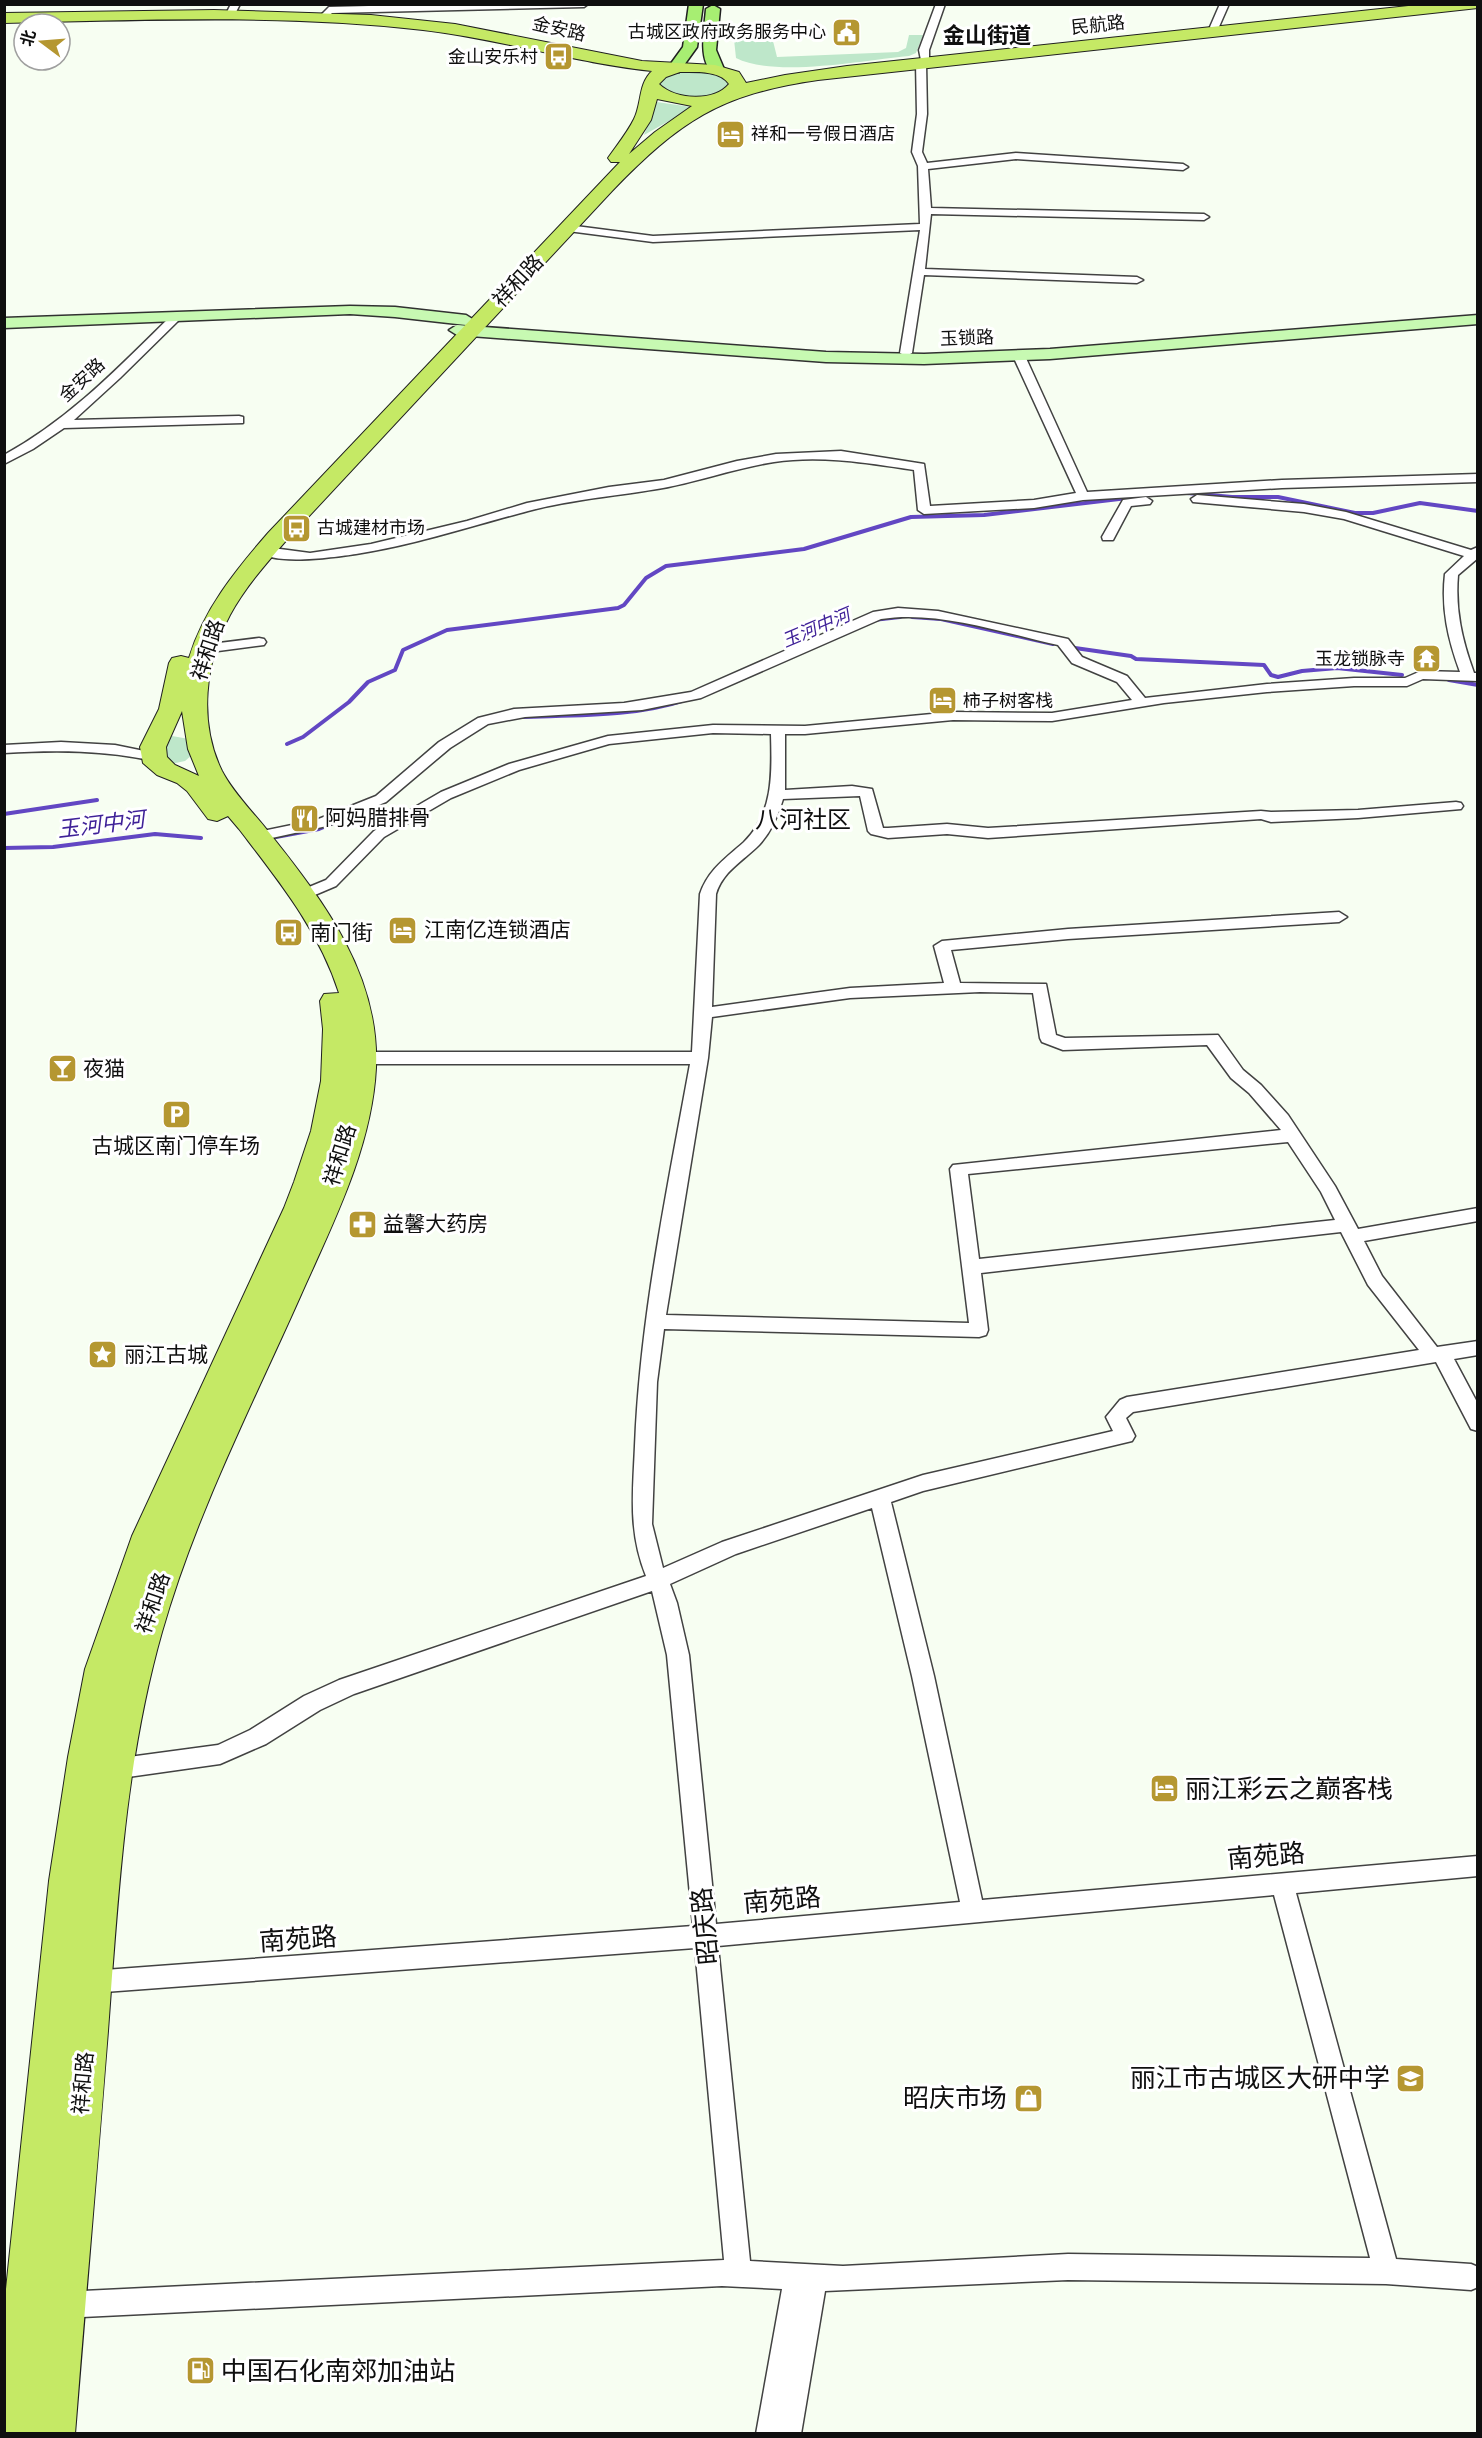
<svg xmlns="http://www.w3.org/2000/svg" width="1482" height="2438" font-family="'Noto Serif','Noto Sans SC',serif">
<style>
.green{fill:#bee7ca}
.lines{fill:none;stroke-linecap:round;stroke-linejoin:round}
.stream{stroke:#6247c3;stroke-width:4}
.street-casing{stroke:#424242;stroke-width:3}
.secondary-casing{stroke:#313131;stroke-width:3}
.primary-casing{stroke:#202020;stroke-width:3}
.highway-casing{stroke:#202020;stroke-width:2}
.street{fill:#fff;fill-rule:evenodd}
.secondary{fill:#c7f9b2;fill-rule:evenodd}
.primary{fill:#a7ee72;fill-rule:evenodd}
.highway{fill:#c5e965;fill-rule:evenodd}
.labels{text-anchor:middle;stroke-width:6;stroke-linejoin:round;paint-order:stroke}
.far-street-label{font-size:18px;fill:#0f0f0f;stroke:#fff}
.far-poi-label{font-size:18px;fill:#0f0f0f;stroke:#fff;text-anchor:end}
.far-water-label{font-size:18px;font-style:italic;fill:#3f2198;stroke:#fff}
.street-label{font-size:21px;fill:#0f0f0f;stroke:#fff}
.poi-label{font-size:21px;fill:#0f0f0f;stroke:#fff;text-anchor:start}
.far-district-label{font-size:22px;font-weight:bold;fill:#0f0f0f;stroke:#fff}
.water-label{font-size:22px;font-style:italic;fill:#3f2198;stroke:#fff}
.quarter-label{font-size:24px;fill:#0f0f0f;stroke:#fff}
.near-poi-label{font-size:26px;fill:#0f0f0f;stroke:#fff;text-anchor:start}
.near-street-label{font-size:26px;fill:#0f0f0f;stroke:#fff}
</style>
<rect width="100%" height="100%" fill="#f7fef2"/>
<!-- green -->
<path class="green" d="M770,29L777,57L898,52L906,48L909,35H923L916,53L909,56C865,60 775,78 736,58L733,30Z
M696,70L725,76L731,87C702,100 690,102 660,89L659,83C668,72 682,71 696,70Z
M657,102L691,107L692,108L644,135Z
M172,736L189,739L192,755L185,761L171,764L161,746Z"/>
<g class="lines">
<!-- stream -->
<path class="stream" d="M1187,493L1232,497H1278L1355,513H1373L1420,503L1478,511
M912,617L941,619L1053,644
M873,620L900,617
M1068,647L1131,656L1136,659L1264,665L1271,675L1278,677L1302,671L1337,668L1402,675
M1449,680L1478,685
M522,717C578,715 635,717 688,699
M287,744L303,737L349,702L368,682L395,670L403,650L447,630L618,608L624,605L646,578L666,566L804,549L911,517L984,515L1136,497
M4,814L97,800
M276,837L319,829L360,812
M4,848L53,847L155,834L201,838"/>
<defs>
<path id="street" d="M231,4H240L234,16L231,17L226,14Z
M448,4H588L584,7L332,13L325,19L320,16L329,7Z
M936,4H945L929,50V58L921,60L919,50Z
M1220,4H1229L1218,29H1212L1210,27Z
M921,60L926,63L927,114L922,152L927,163L1016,153L1183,164L1188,167L1183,170L1016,159L928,169L931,208L1204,214L1209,217L1204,220L931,214L925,269L1137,277L1143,280L1137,283L924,275L912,353L906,356L900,353L920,230L653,242L568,231L563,228L568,225L653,236L920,224L918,166L912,152L917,114L916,63Z
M176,314L180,315V319L120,378L74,420L239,416L243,417V423L64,428L33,449L4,464V455C70,419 120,366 172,315Z
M1019,353L1025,356L1087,492L1282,480L1478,474V482L1282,488L1083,500L1034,508L924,514L918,510L914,470C867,463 821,455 774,462C736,468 700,481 663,488C618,496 572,499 528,511C471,526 415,545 356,554C336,557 273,566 258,551L265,547L310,553L371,544L467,521L527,503L609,487L664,480L737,461L776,454L841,451L924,464L930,506L1034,500L1076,493L1013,356Z
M1197,495L1304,504L1346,512L1471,550L1478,547V558L1458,575C1455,610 1462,640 1474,673H1478V681L1423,679L1407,686H1354L1267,692L1164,703L1052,721L953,720L805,734H785V790L852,786L872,789L883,828H888L947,824L988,828L1261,811L1271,812L1358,810L1456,802L1461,803L1463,806L1461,809L1358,818L1271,822L1261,819L988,838L947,834L888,838L871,834L868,831L860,796L783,799C778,816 771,832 759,845C743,861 723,871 716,894L712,1007L850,988L944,983L934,946L942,941L1068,929L1339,912L1347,917L1339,922L1068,939L951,950L960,983L1046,984L1056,1035L1065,1038L1218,1035L1243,1070L1261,1085L1288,1115L1335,1186L1358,1229L1478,1208V1221L1364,1241L1382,1276L1437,1347L1478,1341V1355L1454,1359L1478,1404V1431L1471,1429L1436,1362L1133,1412L1126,1418L1135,1436L1132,1441L923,1491L891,1502L934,1676L982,1900L1478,1856V1876L1296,1893L1396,2259L1471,2264L1478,2267V2287L1471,2290L1386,2284L1068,2280L825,2291L801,2434H756L782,2289L722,2286L62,2318L53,2314L49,2305L53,2296L62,2292L724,2260L695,1948L91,1993L83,1990L79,1982L83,1974L91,1971L693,1926L667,1655L652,1591L354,1694L320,1710L266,1744L220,1764L114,1779L106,1776L103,1769L106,1762L114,1759L218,1745L250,1730L304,1696L339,1680L646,1576C628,1531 633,1493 635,1446C640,1317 667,1191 690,1064H361L355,1062L353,1058L355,1054L361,1052H692L700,894C708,870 726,858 744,842C774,813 772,772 771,734L713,733L609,744L519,770L451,798L384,837L336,886L303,900L297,898L295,895L297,892L326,880L374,831L441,792L509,764L608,736L713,725L805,726L953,712L1052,713L1132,700L1117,682L1072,663L1058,645C1004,633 937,610 881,619L701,698L642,710L525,717L488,724L450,748L386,802L327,826L258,841L250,836L253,833L316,820L376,796L439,742L478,718L514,709L624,703L691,692L873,612L898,608L938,611L1068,639L1082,657L1127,676L1145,698L1267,684L1354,678H1405L1421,671L1460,672C1448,639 1441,609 1445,574L1464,556L1344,519L1304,512L1193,502L1191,499ZM980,992L1033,993L1040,1038L1042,1042L1063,1050L1207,1045L1231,1078L1249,1093L1281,1130L953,1165L950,1169L969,1323L666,1315L708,1058L712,1017L850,998ZM1288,1142L1321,1192L1335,1220L979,1259L968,1174ZM1341,1232L1368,1285L1419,1350L1127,1397L1120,1400L1106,1417L1113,1431L923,1475L722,1542L663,1568L652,1524L657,1382L664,1329L979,1337L986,1335L988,1330L981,1273ZM872,1508L912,1676L960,1902L716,1924L689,1655L677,1603L670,1584L736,1554ZM1274,1895L1370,2258L1068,2254L843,2266L750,2261L718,1946Z
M1146,497L1152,501L1150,504L1131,506L1113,540H1103L1102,537L1123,500Z
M259,638L264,639L266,642L264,645L203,653L196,649L203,645Z
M61,742L115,745L159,754L161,757L154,761C104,750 56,750 4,753V745Z"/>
<path id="secondary" d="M350,306L395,307L466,315L474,320L466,325L395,317L350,314L4,328V318Z
M1478,315V324L1050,359L924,364L826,362L457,335L449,330L457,325L826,352L924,354L1050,349Z"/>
<path id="primary" d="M689,4H703L697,47L679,72H669L667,69L683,47Z
M713,5L720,9L716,50L724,69L717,73C696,68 705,25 706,9Z"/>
<path id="highway" d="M1427,4H1478V8L818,80C720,94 680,121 612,191L284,543C264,566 244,589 230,615C205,662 198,722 222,771C234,794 255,814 271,835C325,903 380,976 376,1068C372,1148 332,1225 300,1297C251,1407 195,1516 162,1632C125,1762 118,1897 108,2031C98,2165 85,2299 75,2434H4V2308L49,1881L68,1757L85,1669L132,1536L284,1208L294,1182L311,1131L321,1081L323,1029L320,1001L324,994L339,993C319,930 278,880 239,829L228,816L217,821L208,819L187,791L177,783L157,775L143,763L140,747L159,709L169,663L172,658L181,656L189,658C204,609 235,571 268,533L620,162H611L608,158C617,145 627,133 634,119C642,103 638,84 652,71C575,63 500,39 423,30C284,14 144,20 4,23V13L214,10L371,15L455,24L642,61L715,65L739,72L746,83L785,75L847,66ZM680,72C695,72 720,70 729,84C714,102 676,100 659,84L666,77ZM657,99L692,106L655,132L629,154L651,120ZM182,711L188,749L199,776L175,765L167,757L166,747Z"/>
</defs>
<!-- street casing -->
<use href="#street" class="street-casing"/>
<!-- secondary casing -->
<use href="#secondary" class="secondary-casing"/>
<!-- primary casing -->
<use href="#primary" class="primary-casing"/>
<!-- highway casing -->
<use href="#highway" class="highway-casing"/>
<!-- street -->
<use href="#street" class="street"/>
<!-- secondary -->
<use href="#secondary" class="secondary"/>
<!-- primary -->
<use href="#primary" class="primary"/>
<!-- highway -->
<use href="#highway" class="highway"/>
</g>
<!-- icons -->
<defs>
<symbol id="civic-square" viewBox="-11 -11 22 22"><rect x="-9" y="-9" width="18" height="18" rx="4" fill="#b59731" stroke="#fff"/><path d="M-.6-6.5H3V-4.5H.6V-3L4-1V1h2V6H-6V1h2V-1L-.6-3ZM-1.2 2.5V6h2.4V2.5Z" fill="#fff"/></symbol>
<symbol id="bus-square" viewBox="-11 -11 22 22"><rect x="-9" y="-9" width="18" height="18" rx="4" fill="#b59731" stroke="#fff"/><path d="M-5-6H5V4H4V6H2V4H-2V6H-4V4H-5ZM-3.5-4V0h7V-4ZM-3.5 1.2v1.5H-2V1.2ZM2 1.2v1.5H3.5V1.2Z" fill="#fff"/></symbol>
<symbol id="hotel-square" viewBox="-11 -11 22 22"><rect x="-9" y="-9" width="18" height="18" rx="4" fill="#b59731" stroke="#fff"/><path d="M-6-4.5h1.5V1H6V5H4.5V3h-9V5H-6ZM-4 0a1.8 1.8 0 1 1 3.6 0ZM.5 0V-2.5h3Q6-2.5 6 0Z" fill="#fff"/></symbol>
<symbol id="temple-square" viewBox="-11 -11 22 22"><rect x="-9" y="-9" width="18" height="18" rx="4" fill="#b59731" stroke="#fff"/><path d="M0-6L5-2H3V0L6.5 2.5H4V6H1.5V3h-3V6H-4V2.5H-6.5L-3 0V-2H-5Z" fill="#fff"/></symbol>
<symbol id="restaurant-square" viewBox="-11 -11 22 22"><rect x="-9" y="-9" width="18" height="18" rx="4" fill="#b59731" stroke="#fff"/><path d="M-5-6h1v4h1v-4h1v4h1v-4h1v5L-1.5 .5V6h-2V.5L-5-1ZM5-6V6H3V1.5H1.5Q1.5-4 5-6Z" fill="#fff"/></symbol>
<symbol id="bar-square" viewBox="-11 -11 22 22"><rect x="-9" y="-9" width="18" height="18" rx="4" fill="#b59731" stroke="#fff"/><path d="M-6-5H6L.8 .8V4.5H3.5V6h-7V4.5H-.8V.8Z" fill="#fff"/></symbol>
<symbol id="parking-square" viewBox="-11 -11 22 22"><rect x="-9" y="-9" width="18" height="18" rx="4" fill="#b59731" stroke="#fff"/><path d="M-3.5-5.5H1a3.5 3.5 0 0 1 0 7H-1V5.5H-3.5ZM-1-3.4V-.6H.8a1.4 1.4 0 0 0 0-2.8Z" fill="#fff"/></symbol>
<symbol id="pharmacy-square" viewBox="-11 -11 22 22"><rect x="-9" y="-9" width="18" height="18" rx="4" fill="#b59731" stroke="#fff"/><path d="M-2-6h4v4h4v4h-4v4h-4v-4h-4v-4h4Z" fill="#fff"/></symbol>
<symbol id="sight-square" viewBox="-11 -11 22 22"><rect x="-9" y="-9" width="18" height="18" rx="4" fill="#b59731" stroke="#fff"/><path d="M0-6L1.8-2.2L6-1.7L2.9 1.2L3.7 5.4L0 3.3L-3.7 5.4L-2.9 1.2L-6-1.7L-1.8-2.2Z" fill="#fff"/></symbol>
<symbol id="school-square" viewBox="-11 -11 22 22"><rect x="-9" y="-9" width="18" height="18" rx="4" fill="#b59731" stroke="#fff"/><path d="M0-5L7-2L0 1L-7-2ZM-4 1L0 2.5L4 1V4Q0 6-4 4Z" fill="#fff"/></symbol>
<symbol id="shop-square" viewBox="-11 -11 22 22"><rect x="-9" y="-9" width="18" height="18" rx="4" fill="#b59731" stroke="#fff"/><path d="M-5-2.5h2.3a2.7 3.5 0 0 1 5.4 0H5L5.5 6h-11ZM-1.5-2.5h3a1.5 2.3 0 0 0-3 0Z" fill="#fff"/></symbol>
<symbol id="fuel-square" viewBox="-11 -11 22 22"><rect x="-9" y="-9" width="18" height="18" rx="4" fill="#b59731" stroke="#fff"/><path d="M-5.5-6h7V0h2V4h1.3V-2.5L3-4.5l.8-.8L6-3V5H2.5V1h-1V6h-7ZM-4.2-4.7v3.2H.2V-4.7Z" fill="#fff"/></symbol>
</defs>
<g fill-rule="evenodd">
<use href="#civic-square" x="830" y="16" width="33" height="33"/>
<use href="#bus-square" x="542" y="40" width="33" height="33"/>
<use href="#hotel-square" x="714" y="118" width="33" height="33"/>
<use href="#bus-square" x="280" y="512" width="33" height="33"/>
<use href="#temple-square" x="1410" y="642" width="33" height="33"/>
<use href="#hotel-square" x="926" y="684" width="33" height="33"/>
<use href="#restaurant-square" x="288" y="802" width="33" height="33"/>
<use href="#hotel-square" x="386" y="914" width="33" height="33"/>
<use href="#bus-square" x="272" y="916" width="33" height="33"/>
<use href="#bar-square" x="46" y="1052" width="33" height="33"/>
<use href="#parking-square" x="160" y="1098" width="33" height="33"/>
<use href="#pharmacy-square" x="346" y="1208" width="33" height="33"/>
<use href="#sight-square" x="86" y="1338" width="33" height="33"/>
<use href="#hotel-square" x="1148" y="1772" width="33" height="33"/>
<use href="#school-square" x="1394" y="2062" width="33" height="33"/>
<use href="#shop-square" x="1012" y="2082" width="33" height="33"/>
<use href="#fuel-square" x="184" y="2354" width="33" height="33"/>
</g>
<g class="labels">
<!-- far-street labels -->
<g class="far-street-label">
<text transform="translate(1098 25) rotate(-6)" y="6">民航路</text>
<text transform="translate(559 29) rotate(13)" y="6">金安路</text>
<text transform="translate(967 338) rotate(-2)" y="6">玉锁路</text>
<text transform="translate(82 380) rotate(-43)" y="6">金安路</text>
</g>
<!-- far-poi labels -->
<g class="far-poi-label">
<text x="826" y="38">古城区政府政务服务中心</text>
<text x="538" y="63">金山安乐村</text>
<text x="751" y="140" text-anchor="start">祥和一号假日酒店</text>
<text x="317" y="534" text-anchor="start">古城建材市场</text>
<text x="1405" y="665">玉龙锁脉寺</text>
<text x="963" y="707" text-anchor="start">柿子树客栈</text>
</g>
<!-- far-water labels -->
<g class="far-water-label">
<text transform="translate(816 628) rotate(-23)" y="6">玉河中河</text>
</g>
<!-- street labels -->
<g class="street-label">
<text transform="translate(518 281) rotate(-47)" y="7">祥和路</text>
<text transform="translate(208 650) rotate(-72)" y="7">祥和路</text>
<text transform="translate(340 1155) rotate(-73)" y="7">祥和路</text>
<text transform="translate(153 1603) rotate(-71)" y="7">祥和路</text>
<text transform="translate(83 2083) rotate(-85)" y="7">祥和路</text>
</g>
<!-- poi labels -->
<g class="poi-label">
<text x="325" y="825">阿妈腊排骨</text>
<text x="424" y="937">江南亿连锁酒店</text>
<text x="310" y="940">南门街</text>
<text x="83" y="1076">夜猫</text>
<text x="176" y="1153" text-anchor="middle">古城区南门停车场</text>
<text x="383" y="1231">益馨大药房</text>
<text x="124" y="1362">丽江古城</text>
</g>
<!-- far-district labels -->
<g class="far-district-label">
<text x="987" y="43">金山街道</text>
</g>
<!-- water labels -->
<g class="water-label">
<text transform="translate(101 824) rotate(-7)" y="8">玉河中河</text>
</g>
<!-- quarter labels -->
<g class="quarter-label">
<text x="803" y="828">八河社区</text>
</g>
<!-- near-poi labels -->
<g class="near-poi-label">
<text x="1185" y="1798">丽江彩云之巅客栈</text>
<text x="1390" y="2087" text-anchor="end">丽江市古城区大研中学</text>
<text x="1007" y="2107" text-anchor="end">昭庆市场</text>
<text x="221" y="2380">中国石化南郊加油站</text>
</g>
<!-- near-street labels -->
<g class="near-street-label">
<text transform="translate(1266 1856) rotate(-5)" y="9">南苑路</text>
<text transform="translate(782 1900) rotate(-5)" y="9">南苑路</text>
<text transform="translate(705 1926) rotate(-96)" y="9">昭庆路</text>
<text transform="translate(298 1939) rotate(-4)" y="9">南苑路</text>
</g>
</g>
<!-- border -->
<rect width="1482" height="2438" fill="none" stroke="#0f0f0f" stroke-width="12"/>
<!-- north arrow -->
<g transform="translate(42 42) rotate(286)"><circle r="28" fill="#ffffff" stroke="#9f9f9f" stroke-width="1.5"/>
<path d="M0-4.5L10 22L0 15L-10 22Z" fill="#b59731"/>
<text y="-9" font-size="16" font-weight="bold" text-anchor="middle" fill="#0f0f0f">北</text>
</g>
</svg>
